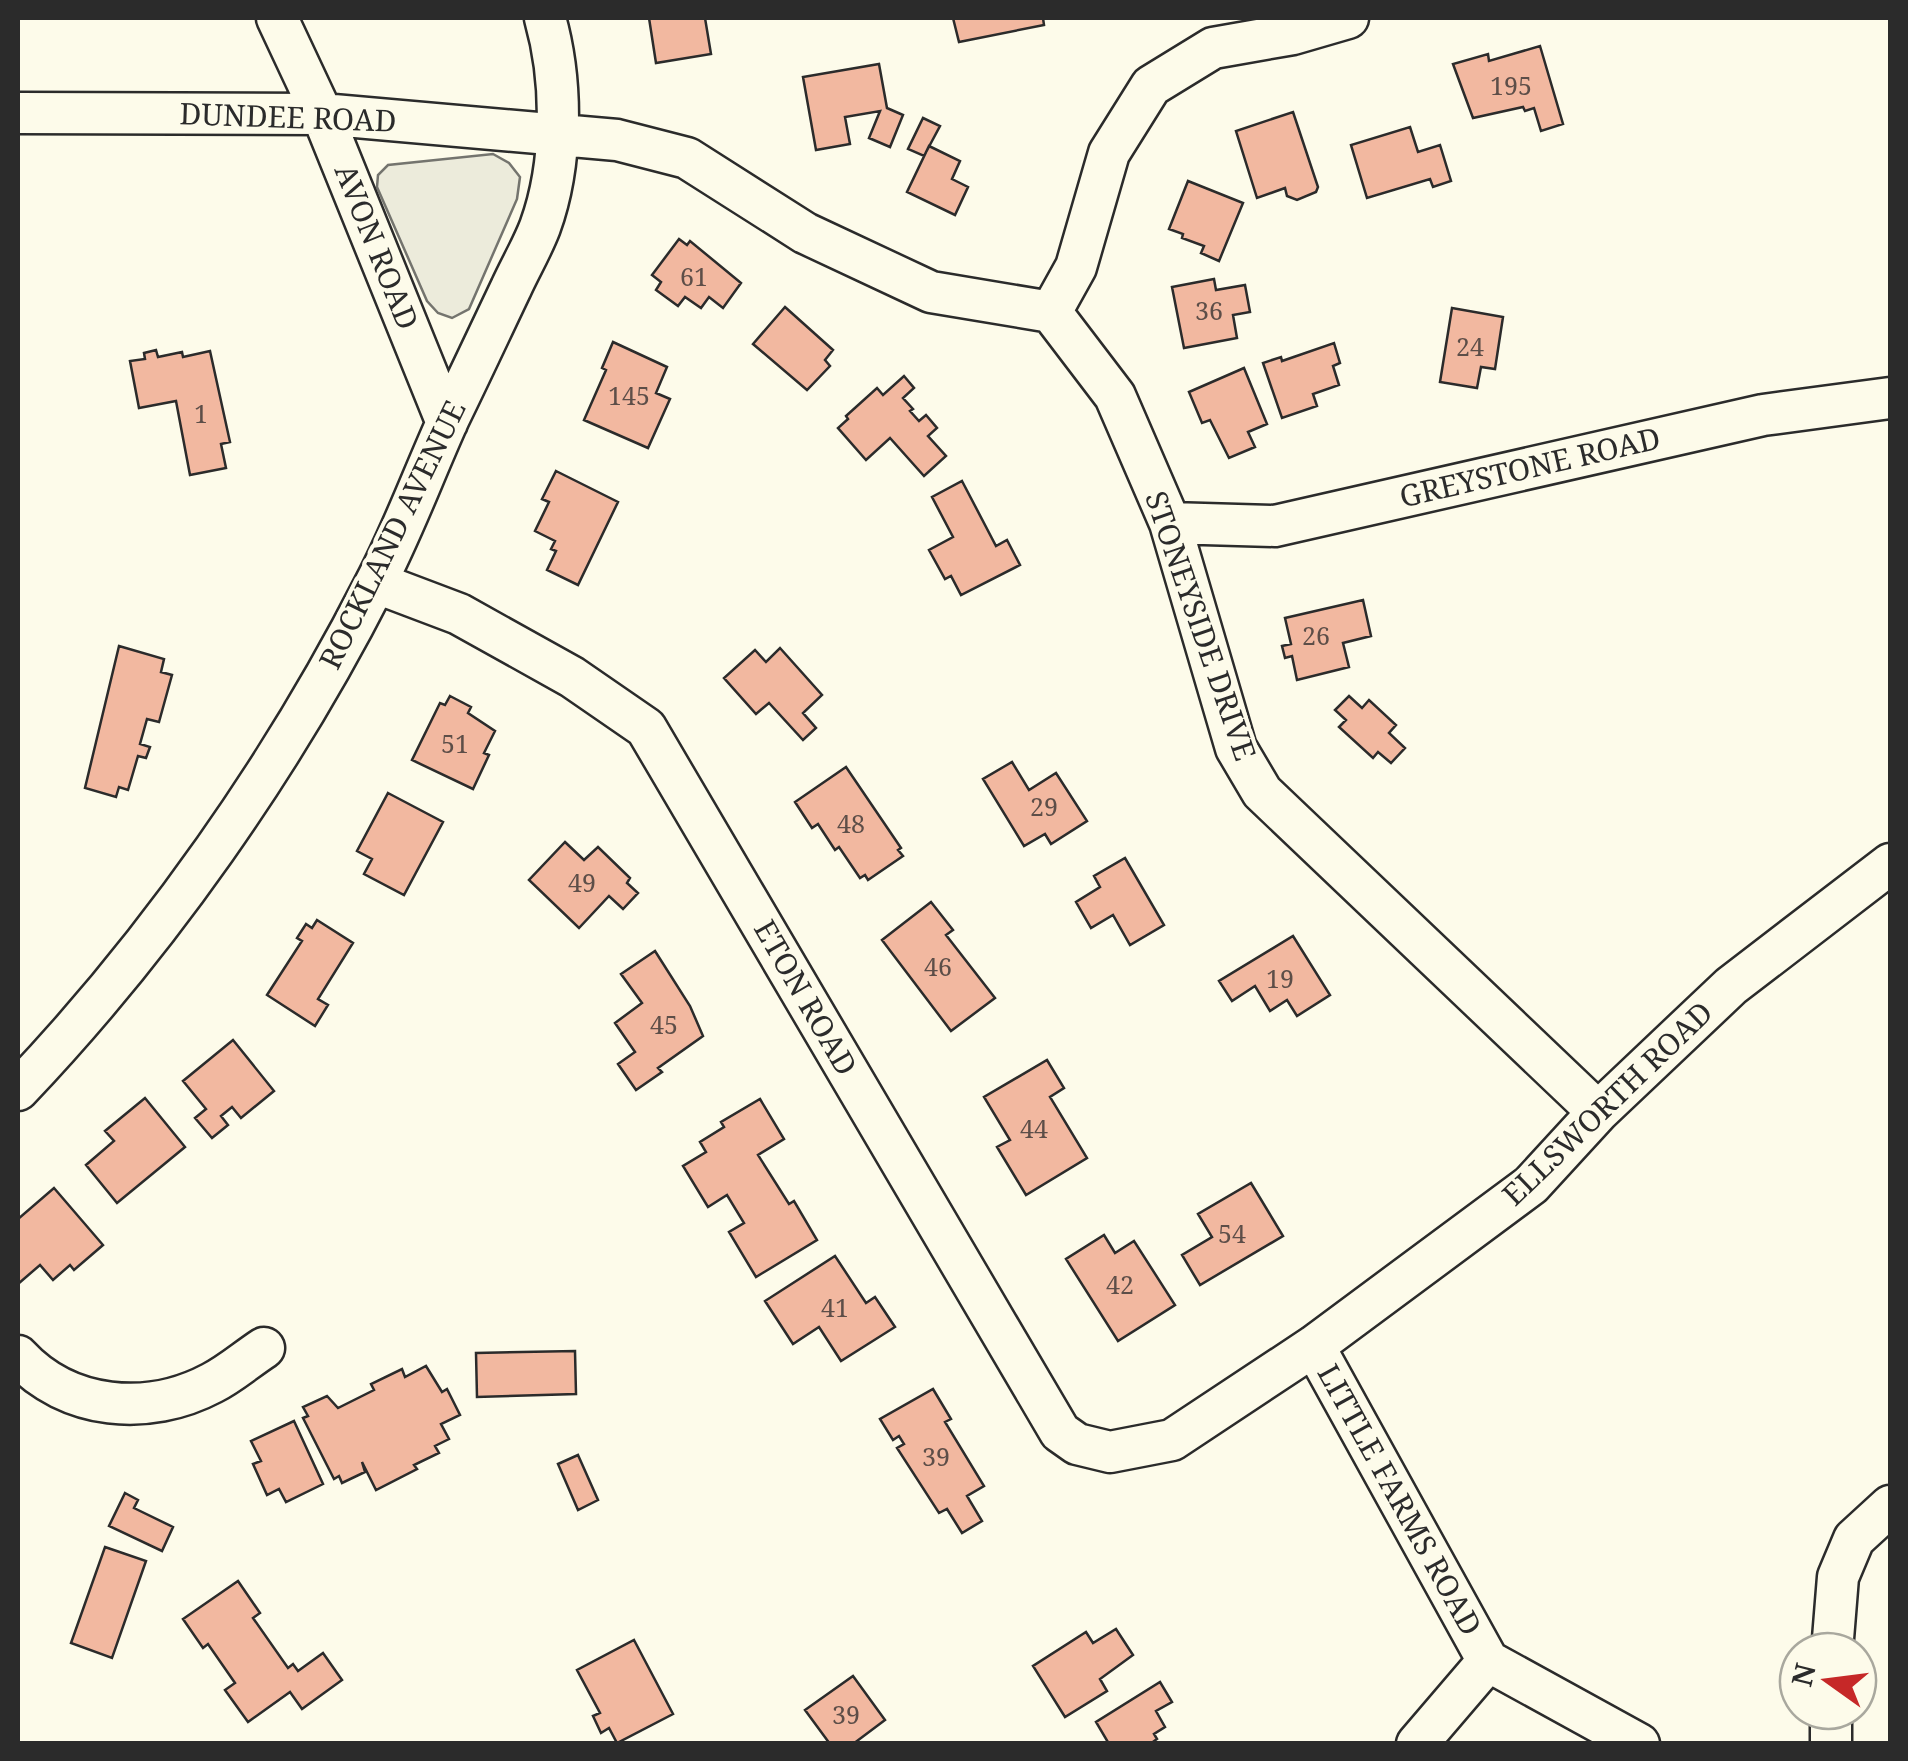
<svg xmlns="http://www.w3.org/2000/svg" width="1908" height="1761" font-family="'Noto Serif',serif">
<style>
.green{fill:#ecebdb;stroke:#74746e;stroke-width:2.5}
.building{fill:#f2b8a0;stroke:#2b2b2b;stroke-width:2.5}
.lines{fill:none;stroke-linecap:round;stroke-linejoin:round}
.minor-casing{stroke:#2b2b2b;stroke-width:45}
.minor{stroke:#fdfbea;stroke-width:40}
.labels{text-anchor:middle;stroke-width:8;stroke-linejoin:round;paint-order:stroke}
.number-label{font-size:25px;fill:#5d4e48}
.street-label{font-size:30px;fill:#2b2b2b;stroke:#fdfbea}
</style>
<rect width="100%" height="100%" fill="#fdfbea"/>
<!-- green -->
<path class="green" d="M493,154L509,163L520,177L517,199L469,309L452,318L438,313L427,301L377,187L378,175L388,165Z"/>
<!-- building -->
<path class="building" d="M649,18H705L711,54L656,63Z
M953,18H1043L1044,25L959,42Z
M1540,46L1563,124L1541,131L1534,108L1525,111L1523,107L1473,118L1453,64L1488,54L1489,61Z
M879,64L887,108L903,115L890,147L869,138L880,111L845,117L850,144L816,150L803,77Z
M1293,112L1318,187L1316,192L1297,200L1287,196L1285,188L1257,198L1236,131Z
M923,118L940,126L924,156L908,149Z
M1410,127L1418,152L1440,145L1451,181L1433,187L1430,179L1367,198L1351,145Z
M929,146L960,161L952,179L968,187L955,215L907,192Z
M1188,181L1243,203L1219,261L1201,253L1204,246L1182,238L1183,234L1169,229Z
M679,239L687,245L690,241L741,283L723,308L709,297L701,308L685,297L678,306L656,290L661,282L652,275Z
M1214,279L1216,290L1245,285L1250,312L1233,315L1237,338L1184,348L1172,287Z
M785,307L833,350L825,360L830,366L807,390L753,344Z
M1452,308L1503,317L1495,369L1481,367L1477,388L1440,382Z
M613,342L667,367L656,393L670,399L648,448L584,420L606,370L602,368Z
M1334,343L1340,363L1333,366L1339,385L1313,394L1317,406L1282,418L1263,363L1281,357L1282,361Z
M156,350L158,357L182,352L183,357L210,351L230,442L221,444L226,468L190,475L176,401L139,408L130,361L145,359L144,353Z
M1244,368L1267,424L1248,432L1255,447L1229,458L1210,420L1202,423L1189,392Z
M904,376L914,388L903,398L913,409L910,411L919,421L926,415L937,428L928,436L946,456L924,476L890,438L866,460L838,428L848,419L846,416L877,388L883,395Z
M556,471L618,502L578,585L547,570L556,551L551,549L555,541L535,531L549,502L542,499Z
M962,481L996,546L1007,540L1020,565L961,595L951,576L945,579L929,550L953,537L932,497Z
M1363,600L1371,636L1343,643L1349,667L1297,680L1292,656L1285,658L1282,646L1291,644L1285,618Z
M119,646L164,659L161,672L172,675L159,722L147,719L140,744L150,747L146,758L138,756L128,790L119,787L116,797L85,788Z
M780,648L822,695L803,713L816,728L803,740L769,703L756,714L724,678L755,650L766,662Z
M450,696L471,707L468,713L495,731L484,753L489,755L473,789L412,760L440,703L445,705Z
M1349,696L1362,708L1369,700L1396,725L1389,733L1405,748L1391,763L1378,752L1373,758L1339,727L1346,720L1335,710Z
M1012,762L1029,790L1056,773L1087,821L1051,844L1045,834L1024,846L983,779Z
M846,767L901,848L898,850L903,856L868,880L865,875L860,878L839,847L835,850L818,824L812,828L795,802Z
M388,793L443,822L404,895L364,874L372,859L357,851Z
M565,842L584,860L598,847L630,878L627,883L638,893L623,909L609,896L579,928L529,880Z
M1125,858L1164,925L1130,945L1113,915L1091,928L1076,902L1100,887L1094,876Z
M931,902L953,930L946,935L995,998L951,1031L882,940Z
M317,920L353,943L318,999L328,1005L315,1026L267,995L302,941L297,938L306,924L312,928Z
M1293,936L1330,995L1297,1016L1287,1000L1270,1011L1255,986L1232,1001L1219,981Z
M655,951L690,1006L703,1036L658,1068L662,1072L636,1090L618,1064L635,1052L615,1023L642,1003L621,974Z
M233,1040L274,1091L241,1118L232,1107L221,1116L228,1125L212,1138L195,1118L206,1109L183,1081Z
M1047,1060L1064,1088L1050,1097L1087,1158L1026,1195L997,1147L1010,1140L984,1097Z
M145,1098L185,1147L117,1203L86,1165L114,1141L105,1131Z
M760,1099L784,1139L758,1155L789,1204L794,1201L817,1240L756,1277L729,1232L744,1223L727,1195L708,1207L683,1166L706,1152L700,1142L724,1127L721,1122Z
M1251,1183L1283,1236L1200,1285L1182,1255L1212,1237L1198,1214Z
M54,1188L103,1245L74,1270L70,1265L53,1280L40,1265L18,1284V1219Z
M1104,1235L1115,1253L1134,1241L1175,1305L1118,1341L1066,1259Z
M835,1256L866,1303L875,1297L895,1327L841,1361L819,1327L793,1344L765,1301Z
M575,1351L576,1394L477,1397L476,1353Z
M426,1366L442,1392L447,1389L460,1415L441,1424L449,1439L435,1446L439,1453L414,1465L417,1469L376,1490L362,1462L365,1472L342,1483L339,1476L334,1479L303,1418L308,1416L303,1407L327,1396L338,1408L374,1390L371,1384L402,1369L405,1377Z
M933,1389L951,1419L945,1422L984,1486L967,1496L982,1521L962,1533L947,1509L939,1513L897,1448L904,1444L899,1436L893,1440L880,1419Z
M294,1421L323,1484L286,1502L279,1489L267,1495L253,1464L261,1461L251,1441Z
M578,1455L598,1500L578,1510L558,1464Z
M125,1493L138,1500L134,1508L173,1527L162,1551L109,1526Z
M105,1547L146,1561L112,1658L71,1643Z
M238,1581L260,1613L253,1618L288,1668L293,1664L298,1671L323,1653L342,1680L302,1709L290,1692L248,1722L225,1690L235,1683L208,1644L203,1648L183,1619Z
M1116,1629L1133,1655L1100,1679L1107,1691L1065,1717L1033,1666L1086,1632L1093,1643Z
M634,1640L673,1714L617,1743L609,1728L601,1733L593,1716L600,1713L577,1670Z
M853,1676L885,1720L853,1744H830L805,1710Z
M1160,1682L1172,1702L1156,1711L1165,1727L1154,1734L1157,1739L1150,1744H1109L1096,1722Z"/>
<g class="lines">
<defs>
<path id="minor" d="M277,18L322,114L447,423
M18,113L322,114L617,140L687,158L805,233L931,292L1051,312L1115,396L1170,523L1236,748L1262,792L1598,1112
M1051,312L1076,267L1109,153L1151,86L1213,48L1293,34L1348,18
M1170,523L1275,526L1763,415L1890,398
M377,583L459,614L572,677L646,728L1060,1432L1077,1444L1110,1452L1172,1440L1314,1346L1531,1185L1598,1112L1731,986L1890,864
M18,1090C158,943 283,765 375,584C403,531 424,473 449,418C470,375 490,332 511,288C520,268 532,248 540,227C563,164 563,81 545,18
M1314,1346L1488,1661L1639,1744
M18,1356C68,1410 148,1417 212,1383C230,1374 247,1359 264,1348
M1832,1651L1838,1577L1854,1539L1890,1506
M1417,1744L1488,1661
M1831,1744V1711"/>
</defs>
<!-- minor casing -->
<use href="#minor" class="minor-casing"/>
<!-- minor -->
<use href="#minor" class="minor"/>
</g>
<g class="labels">
<!-- number labels -->
<g class="number-label">
<text x="1511" y="95">195</text>
<text x="694" y="286">61</text>
<text x="1209" y="320">36</text>
<text x="1470" y="356">24</text>
<text x="629" y="405">145</text>
<text x="201" y="423">1</text>
<text x="1316" y="645">26</text>
<text x="455" y="753">51</text>
<text x="1044" y="816">29</text>
<text x="851" y="833">48</text>
<text x="582" y="892">49</text>
<text x="938" y="976">46</text>
<text x="1280" y="988">19</text>
<text x="664" y="1034">45</text>
<text x="1034" y="1138">44</text>
<text x="1232" y="1243">54</text>
<text x="1120" y="1294">42</text>
<text x="835" y="1317">41</text>
<text x="936" y="1466">39</text>
<text x="846" y="1724">39</text>
</g>
<!-- street labels -->
<g class="street-label">
<text transform="translate(288 118) rotate(2)" y="10">DUNDEE ROAD</text>
<text transform="translate(376 247) rotate(68)" y="10">AVON ROAD</text>
<text transform="translate(1530 468) rotate(-13)" y="10">GREYSTONE ROAD</text>
<text transform="translate(393 535) rotate(-64)" y="10">ROCKLAND AVENUE</text>
<text transform="translate(1200 626) rotate(71)" y="10">STONEYSIDE DRIVE</text>
<text transform="translate(805 998) rotate(60)" y="10">ETON ROAD</text>
<text transform="translate(1608 1104) rotate(-44)" y="10">ELLSWORTH ROAD</text>
<text transform="translate(1399 1500) rotate(61)" y="10">LITTLE FARMS ROAD</text>
</g>
</g>
<!-- border -->
<rect width="1908" height="1761" fill="none" stroke="#2b2b2b" stroke-width="40"/>
<!-- north arrow -->
<g transform="translate(1828 1681) rotate(284)"><circle r="48" fill="#fdfbea" stroke="#a9a89e" stroke-width="2.5"/>
<path d="M0-8L18 38L0 25L-18 38Z" fill="#c62828"/>
<text y="-15" font-size="28" font-weight="bold" text-anchor="middle" fill="#2b2b2b">N</text>
</g>
</svg>
